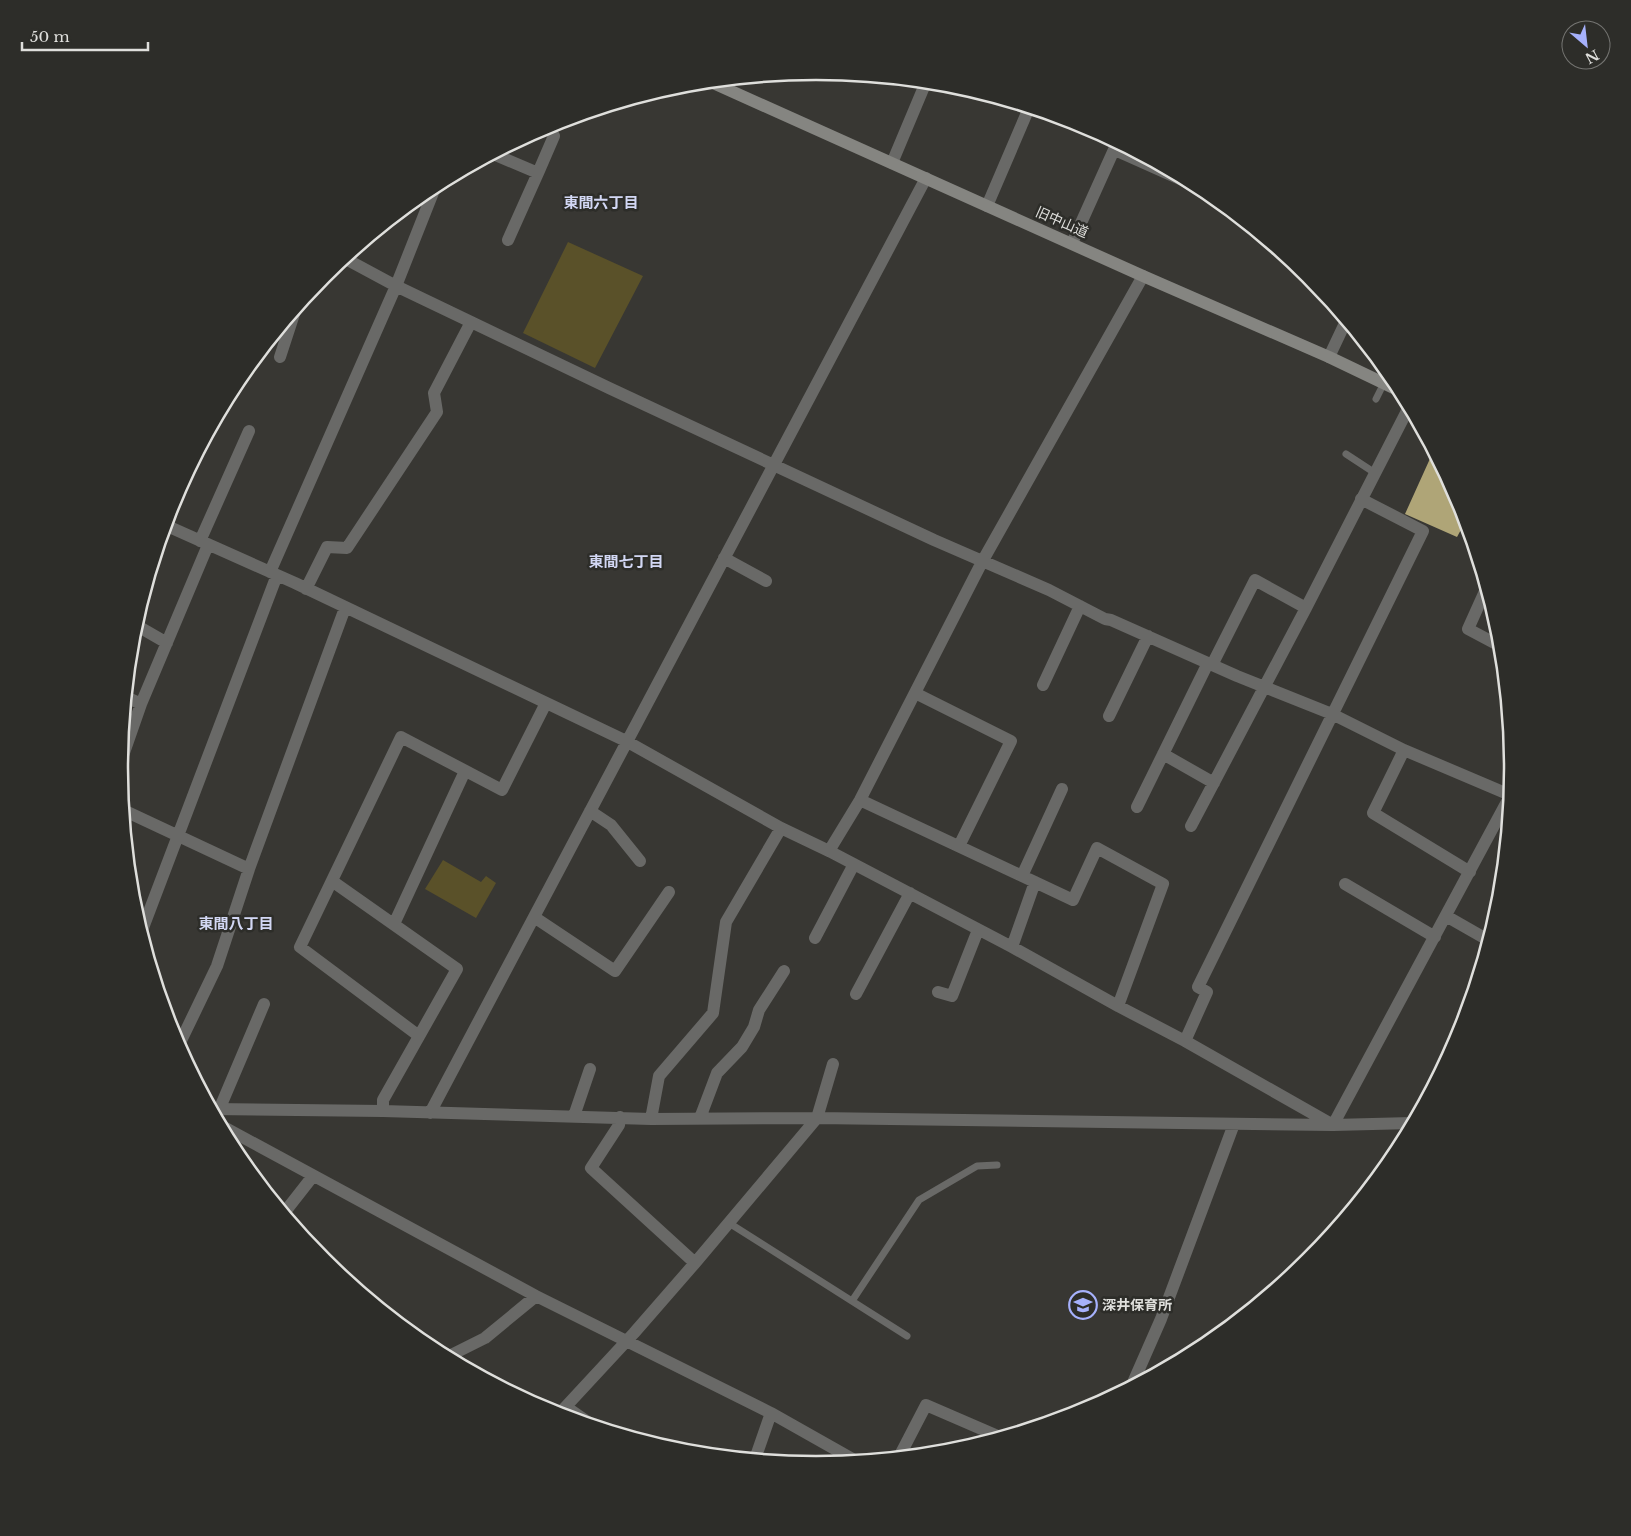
<svg xmlns="http://www.w3.org/2000/svg" width="1631" height="1536" font-family="'Libre Baskerville','Noto Sans JP',serif">
<style>
.green{fill:#5a5129}
.building{fill:#afa577}
.lines{fill:none;stroke-linecap:round;stroke-linejoin:round}
.service{stroke:#696967;stroke-width:7}
.minor{stroke:#696967;stroke-width:12}
.secondary{stroke:#858581;stroke-width:12}
.labels{text-anchor:middle;stroke-width:5;stroke-linejoin:round;paint-order:stroke}
.street-label{font-size:14px;fill:#dfdfdc;stroke:#2d2d29}
.poi-label{font-size:14px;font-weight:bold;fill:#dfdfdc;stroke:#2d2d29;text-anchor:start}
.neighbourhood-label{font-size:15px;font-weight:bold;fill:#d2d7f4;stroke:#2d2d29}
.rim{fill:none;stroke:#dfdfdc;stroke-width:2.5}
</style>
<rect width="100%" height="100%" fill="#383733"/>
<!-- green -->
<path class="green" d="M568,242L643,276L595,368L523,333Z
M443,860L481,882L486,876L496,883L476,918L425,889Z"/>
<!-- building -->
<path class="building" d="M1433,452L1459,502L1467,528L1463,526L1457,537L1405,514Z"/>
<g class="lines">
<!-- service -->
<path class="service" d="M1376,399L1384,383
M1346,454L1375,473
M729,1223L907,1336
M852,1301L919,1200L977,1166L997,1165"/>
<!-- minor -->
<path class="minor" d="M1115,150L1189,183
M493,154L538,173L508,240
M892,163L926,82
M538,173L554,136
M987,206L1029,108
M1072,243L1117,143
M344,258L396,286L609,388L934,540L1049,590L1105,619L1111,620L1237,676L1332,714L1404,750L1510,795
M280,357L296,308
M1329,357L1346,321
M165,525L295,583L626,741L781,828L829,851L1012,947L1118,1006L1185,1041L1333,1125
M200,541L249,431
M724,558L766,581
M270,572L396,286L436,185
M306,589L327,547L347,548L437,412L434,393L471,322
M1486,589L1468,629L1500,646
M134,624L167,643
M1212,665L1255,580L1306,608
M1043,685L1080,606
M915,693L1011,741L959,846
M126,697L141,704
M1109,716L1148,636
M1404,750L1373,813L1470,872
M1163,754L1214,783
M119,767L141,704L208,545
M860,800L1073,900L1097,848L1163,884L1118,1006
M1137,807L1208,663
M123,810L249,869
M590,811L611,825L640,861
M1191,826L1306,608L1409,407
M829,851L860,800L982,562L1143,276
M1022,876L1062,789
M332,881L457,969L383,1100V1111
M1345,884L1435,937
M1446,916L1488,940
M534,917L615,971L669,892
M394,924L465,771
M141,933L277,575
M815,938L854,864
M1012,947L1035,882
M938,992L952,996L978,930
M856,994L910,893
M419,1036L300,947L401,737L502,790L546,703
M1185,1041L1207,992L1198,987L1423,531L1361,499
M178,1047L217,966L249,869L345,608
M212,1109L383,1111L651,1119L817,1118L1333,1125L1412,1123
M219,1110L264,1004
M430,1113L926,178
M574,1116L590,1069
M620,1117L619,1125L591,1168L695,1263
M700,1118L717,1073L742,1047L754,1027L759,1010L784,971
M651,1119L659,1076L713,1013L726,922L781,828
M220,1125L536,1296L771,1413L856,1461
M1333,1125L1510,796
M284,1213L313,1176
M447,1357L485,1338L536,1296
M1132,1385L1161,1319L1234,1124
M566,1407L592,1425
M558,1415L634,1333L695,1263L817,1118L833,1064
M899,1457L926,1405L1000,1437
M755,1459L771,1413"/>
<!-- secondary -->
<path class="secondary" d="M711,82L1143,276L1329,357L1400,391"/>
</g>
<!-- icons -->
<defs>
<symbol id="school-ring" viewBox="-11 -11 22 22"><circle r="9.5" fill="#2d2d29" stroke="#a6b1fc" stroke-width="1.5"/><path d="M0-5L7-2L0 1L-7-2ZM-4 1L0 2.5L4 1V4Q0 6-4 4Z" fill="#a6b1fc"/></symbol>
</defs>
<g fill-rule="evenodd">
<use href="#school-ring" x="1067" y="1289" width="32" height="32"/>
</g>
<g class="labels">
<!-- street labels -->
<g class="street-label">
<text transform="translate(1062 222) rotate(24)" y="5">旧中山道</text>
</g>
<!-- poi labels -->
<g class="poi-label">
<text x="1102" y="1310">深井保育所</text>
</g>
<!-- neighbourhood labels -->
<g class="neighbourhood-label">
<text x="601" y="208">東間六丁目</text>
<text x="626" y="567">東間七丁目</text>
<text x="236" y="929">東間八丁目</text>
</g>
</g>
<!-- crop -->
<path d="M0 0H1631V1536H0ZM128 768a688 688 0 1 1 1376 0a688 688 0 1 1-1376 0Z" fill="#2d2d29" fill-rule="evenodd"/>
<path class="rim" d="M128 768a688 688 0 1 1 1376 0a688 688 0 1 1-1376 0Z"/>
<!-- north arrow -->
<g transform="translate(1586 45) rotate(152)"><circle r="24" fill="#2d2d29" stroke="#747471"/>
<path d="M0-4L9 19L0 12L-9 19Z" fill="#a6b1fc"/>
<text y="-8" font-size="14" font-weight="bold" text-anchor="middle" fill="#dfdfdc">N</text>
</g>
<!-- scale -->
<path d="M22 42v8h126v-8" fill="none" stroke="#dfdfdc" stroke-width="2.5"/>
<text x="30" y="42" font-size="15" fill="#dfdfdc" stroke="#2d2d29" stroke-width="4" paint-order="stroke">50 m</text>
</svg>
